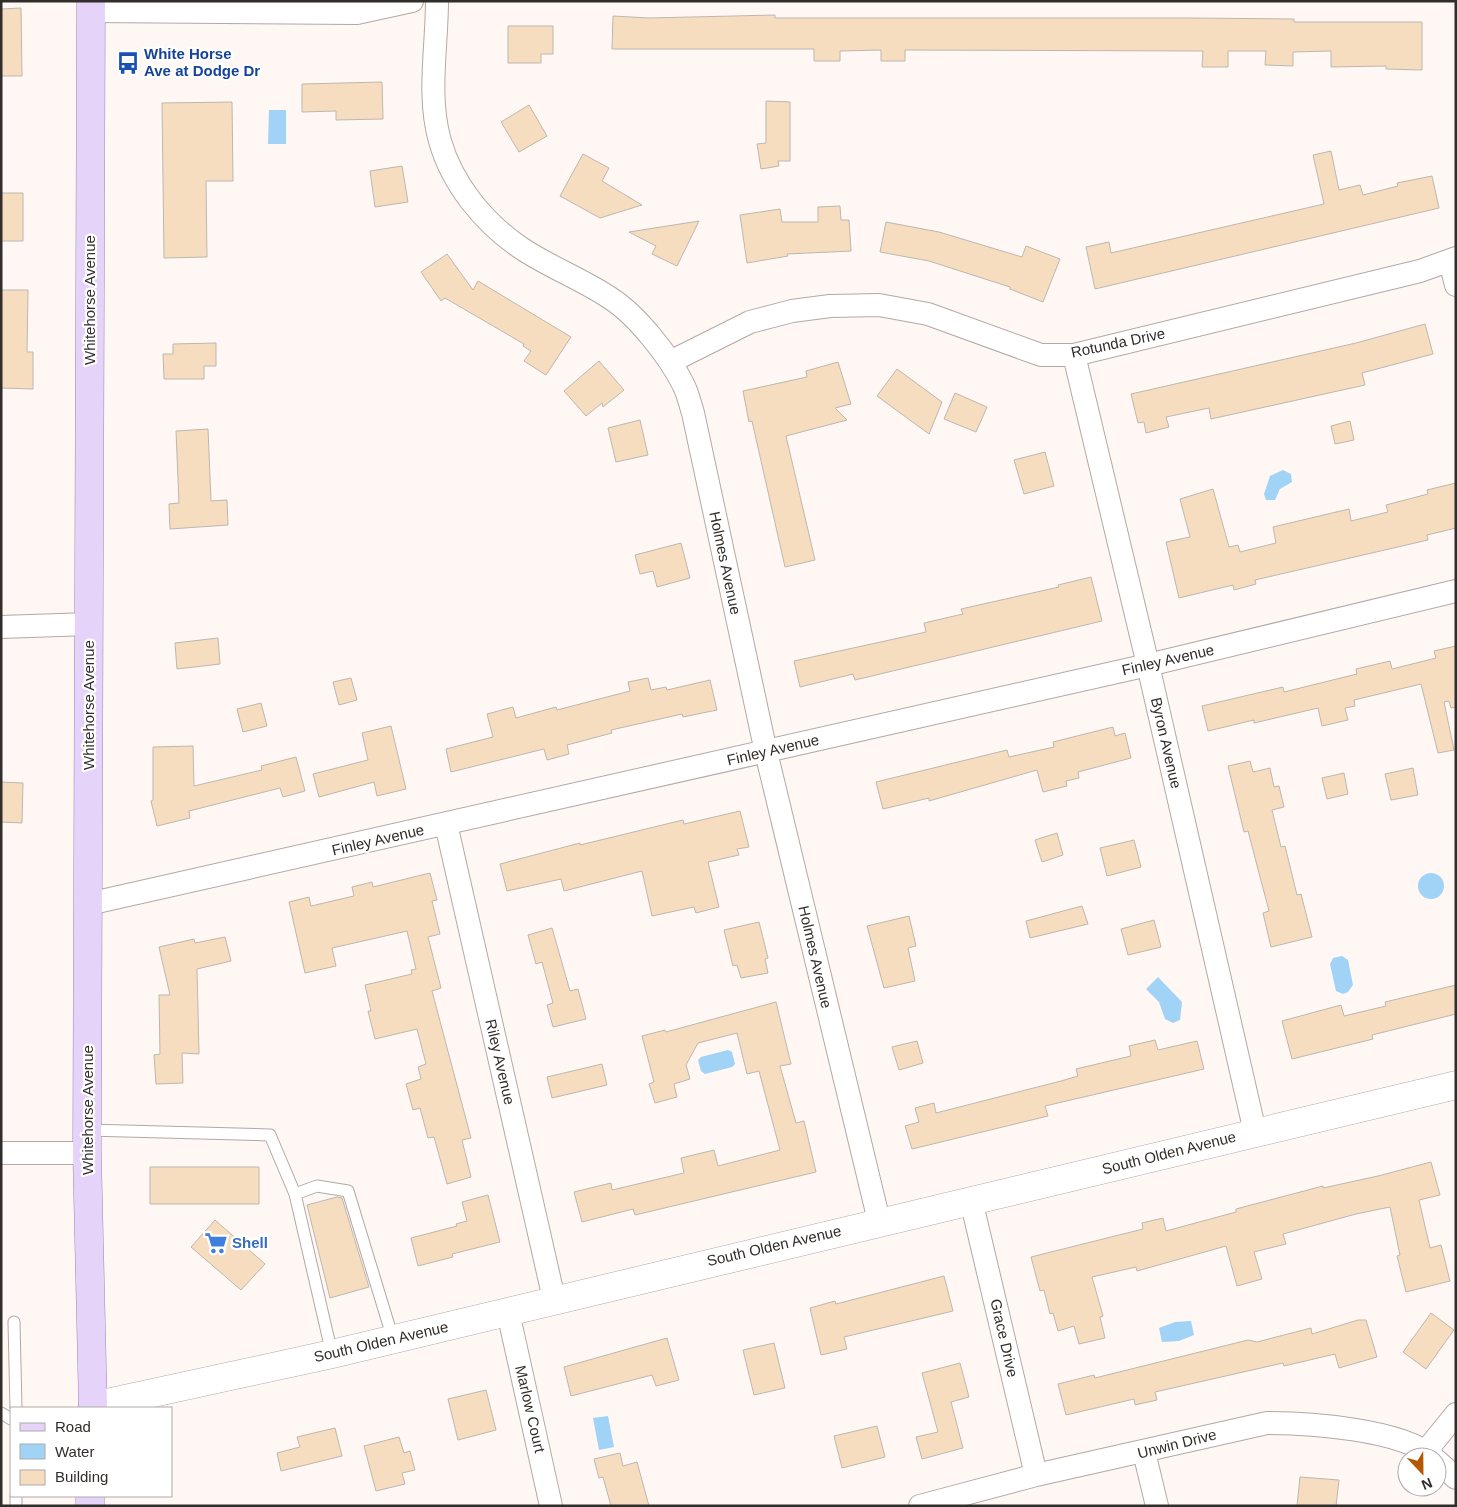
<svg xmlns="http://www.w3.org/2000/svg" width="1457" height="1507" font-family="Arial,sans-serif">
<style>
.water{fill:#a0d3f5}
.building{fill:#f6ddc0;stroke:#beb7ae}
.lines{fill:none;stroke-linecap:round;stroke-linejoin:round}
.lane-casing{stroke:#b3a9a3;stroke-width:13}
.street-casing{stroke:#b3a9a3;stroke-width:24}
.secondary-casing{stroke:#b3a9a3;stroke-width:29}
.primary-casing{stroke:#9c85ae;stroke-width:29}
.lane{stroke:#fff;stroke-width:11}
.street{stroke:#fff;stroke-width:22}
.secondary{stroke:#fff;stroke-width:28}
.primary{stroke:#e6d3f9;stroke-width:28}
.labels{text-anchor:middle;stroke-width:4.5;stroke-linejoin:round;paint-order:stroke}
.transit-label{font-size:15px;font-weight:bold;fill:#164399;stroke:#fff;text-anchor:start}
.street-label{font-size:15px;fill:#312d2b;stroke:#fff}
.shop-label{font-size:15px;font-weight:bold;fill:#366cbe;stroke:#fff;text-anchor:start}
</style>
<rect width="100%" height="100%" fill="#fef7f4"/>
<!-- water -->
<path class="water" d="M269,110H286V144H268Z
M1283,470L1291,474L1292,482L1280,489L1275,500H1266L1264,494L1270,476Z
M1418 886a13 13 0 1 1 26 0a13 13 0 1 1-26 0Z
M1342,956L1348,960L1353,985L1348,992L1343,994L1336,991L1330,964L1333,958Z
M1158,977L1182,1002L1180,1020L1173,1023L1165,1019L1159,1002L1146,989Z
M728,1050L732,1052L735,1064L732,1067L705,1074L701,1071L698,1060L701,1057Z
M1191,1321L1194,1335L1179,1341L1162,1342L1159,1328L1175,1322Z
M608,1416L614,1447L599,1450L593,1418Z"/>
<!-- building -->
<path class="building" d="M21,8L22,76H1V9Z
M775,15V18H1191L1294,19V22H1422V70L1386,69V66L1331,67V51L1293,52V66L1265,65L1266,51H1228V67H1202L1203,51L905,50V61H881V50L840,51V61H814V49H612L613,16L649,18Z
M508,26H553V54H541V63H508Z
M382,82L383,119L336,120V111L302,112V84Z
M766,101L790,102V161H778L779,166L761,169L757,144L766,143Z
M232,102L233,181H206L207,257L164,258L162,103Z
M529,105L547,136L519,152L501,122Z
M1331,151L1339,190L1360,185L1363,195L1398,186L1397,183L1432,176L1439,208L1095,289L1086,247L1109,242L1111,253L1324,204L1313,155Z
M583,154L609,168L602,181L642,205L600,218L560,196Z
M402,166L408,202L375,207L370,171Z
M1,193H23V241H1Z
M840,206L841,220H849L851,251L787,254L788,256L747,263L740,215L780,209L782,222H818V207Z
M699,221L677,266L652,254L656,246L629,232Z
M886,222L939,232L1022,257L1026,246L1060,259L1043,302L1010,289V287L929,261L880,252Z
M447,254L473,290L478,281L571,337L546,375L524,361L531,351L523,346L524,344L445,298L441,301L421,272Z
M1,290H28L27,352H33V389L1,388Z
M1425,324L1433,354L1362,373L1365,385L1211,419L1209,408L1166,417L1169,427L1146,433L1144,422L1138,423L1131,394L1356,343Z
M216,343V366H204V379H164L163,354H173V344Z
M599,361L624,390L603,407L602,403L586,416L564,391Z
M838,362L851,404L835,408L847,420L786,436L815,560L785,567L752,421L749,422L743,391L807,377L806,371Z
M897,369L942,402L929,434L877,396Z
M955,393L987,407L976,432L944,419Z
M640,420L648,455L616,462L608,428Z
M1350,421L1354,440L1335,444L1331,426Z
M208,429L211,501L227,500L228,525L170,529L169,504L179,503L176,431Z
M1045,452L1054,486L1024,494L1014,460Z
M1456,483V528L1427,535L1428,540L1255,580L1256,584L1234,590L1233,585L1179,598L1166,542L1190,537L1180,499L1213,489L1229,547L1238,545L1240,552L1276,543L1273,527L1349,509L1351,521L1388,512L1386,505L1428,494L1427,490Z
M681,543L690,578L657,587L653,571L640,574L635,555Z
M1091,577L1102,621L855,680L853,674L800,687L794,661L926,632L924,623L963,614L961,609L1059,587L1058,585Z
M218,638L220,664L177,669L175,643Z
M1456,646V707L1451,708L1449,701L1444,702L1454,750L1438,753L1421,684L1354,700L1355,706L1345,708L1348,720L1322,726L1318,708L1254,723V720L1208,731L1202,706L1283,687L1284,692L1357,674L1356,669L1390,661L1392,669L1436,658L1434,651Z
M351,678L357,700L339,705L333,682Z
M648,678L651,690L666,687L667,690L710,680L717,710L683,717L682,714L611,730L612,733L567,745L569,754L547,760L544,749L451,772L446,749L493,737L487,714L513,707L516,718L556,707L557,710L630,691L628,682Z
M261,703L267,726L243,732L237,709Z
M391,726L406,789L377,796L374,782L319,797L313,774L368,760L362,733Z
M1113,727L1115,736L1125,733L1131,758L1078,772L1079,778L1066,781L1067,786L1043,792L1037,770L929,801V798L883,809L876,782L1007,750L1009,757L1054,747L1053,742Z
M193,746L194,786L262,770L261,766L296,757L305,791L283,797L280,788L189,811L190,818L157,826L151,801L153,800V747Z
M1250,761L1253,772L1270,768L1274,787L1279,786L1284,807L1272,810L1281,847L1285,846L1297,895L1301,894L1312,937L1271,947L1263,913L1269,911L1248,831L1244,832L1228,766Z
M1413,768L1418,795L1391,800L1385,774Z
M1344,773L1348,794L1327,799L1322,778Z
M1,782L23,783L22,823L1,822Z
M740,811L749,847L737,849L739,855L708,862L719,907L696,913L694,907L652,916L642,871L564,891L561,879L507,891L500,864L580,843V845L683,820L684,824Z
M1057,833L1063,855L1042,862L1035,840Z
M1134,840L1141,867L1107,876L1100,848Z
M430,873L437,900L432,901L440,934L428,937L441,988L432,991L471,1138L462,1140L471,1177L447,1184L434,1137L428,1138L420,1108L413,1110L406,1084L421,1079L418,1067L426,1064L417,1029L375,1039L368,1011H371L365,985L412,974L411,970L416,969L407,931L332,948L336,966L305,973L289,902L309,897L311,906L354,896L352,887L372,882L373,887Z
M1082,906L1088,924L1030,938L1026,921Z
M909,916L916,946L908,948L915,981L884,988L867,926Z
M1154,920L1161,947L1128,955L1121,929Z
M759,922L768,958L765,959L768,973L741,978L737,965L733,966L724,930Z
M552,928L570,991L578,989L586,1019L553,1027L547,1005L553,1003L542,962L536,964L528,935Z
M225,937L231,961L197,969L199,1054L182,1053L183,1083L156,1084L154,1055L160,1054L159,995H170L159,947L194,939L195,943Z
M1456,985V1014L1372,1035L1373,1039L1292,1059L1282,1021L1341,1005L1344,1016L1386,1006L1385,1002Z
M776,1002L791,1064L780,1066L796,1123L804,1121L816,1172L635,1215L633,1209L582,1222L574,1192L611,1183L612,1190L684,1173L681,1158L714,1150L718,1166L780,1150L759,1071L747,1074L737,1033L698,1043L686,1065L690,1079L674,1084L677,1097L655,1103L649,1084L654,1082L642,1036L665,1030L666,1032Z
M1155,1040L1158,1050L1197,1041L1204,1069L1045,1106L1048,1116L912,1149L905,1126L919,1122L915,1108L934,1103L936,1113L1061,1081L1078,1076L1076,1069L1131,1056L1129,1046Z
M917,1041L923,1063L899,1070L892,1047Z
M602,1064L607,1085L552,1098L547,1077Z
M1431,1162L1440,1195L1419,1200L1430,1248L1441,1245L1450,1281L1406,1292L1397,1256L1400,1255L1390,1207L1356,1214L1283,1234L1286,1244L1254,1252L1262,1279L1237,1286L1226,1246L1137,1271L1136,1267L1092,1277L1103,1316L1100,1317L1105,1338L1079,1344L1074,1326L1058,1331L1053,1313L1050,1314L1044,1290L1040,1291L1031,1257L1143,1229L1142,1223L1163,1218L1166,1231L1236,1212V1209L1323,1186V1188L1378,1176Z
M150,1167H259V1204H150Z
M488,1195L500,1242L452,1254L453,1257L418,1266L411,1238L457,1226L456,1224L467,1221L462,1202Z
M337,1197L342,1198L369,1287L330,1298L307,1205Z
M215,1220L265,1264L241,1290L191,1247Z
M944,1276L953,1311L844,1337L847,1349L821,1355L810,1308L835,1301L836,1304Z
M1431,1313L1454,1330L1426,1369L1403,1352Z
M1358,1320H1366L1377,1357L1339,1368L1335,1354L1284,1366L1283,1363L1155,1392L1157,1400L1135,1405L1134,1399L1066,1415L1058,1384L1094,1375L1095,1378L1248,1340L1257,1342L1311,1328L1312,1334Z
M667,1338L679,1380L656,1386L652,1375L571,1396L564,1367Z
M774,1343L785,1388L754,1395L743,1350Z
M960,1363L969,1397L951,1402L963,1448L922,1459L916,1437L938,1432L922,1373Z
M486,1390L496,1430L458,1440L448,1399Z
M877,1426L885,1457L842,1468L834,1436Z
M335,1428L342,1456L281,1471L277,1453L300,1447L297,1437Z
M399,1437L404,1453L410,1451L415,1470L402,1473L405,1484L376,1491L364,1446Z
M620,1453L623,1466L637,1462L649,1506H611L603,1477L599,1478L594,1459Z
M1300,1477L1339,1480L1336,1506H1297Z"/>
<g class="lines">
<defs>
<path id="lane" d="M88,1130L270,1135L295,1194
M14,1322L16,1408
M332,1354L295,1194L317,1186L348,1191L393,1339
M1,1413L11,1419
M16,1496V1506"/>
<path id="street" d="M437,1C437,47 427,96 440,141C452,184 484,223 521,248C549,267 582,279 610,298C637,315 669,356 683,384C688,393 690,404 693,413L766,752L879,1221
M91,11L357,13L412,1
M1450,261L1456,285
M1074,355L1148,665L1255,1132
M670,362L750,322L792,311L830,306L879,305L928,314L1041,355H1074L1420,271L1456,258
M1,627L89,624
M446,824L554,1299
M88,904L1148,665L1456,591
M1,1153H87
M971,1200L1036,1475
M508,1312L551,1506
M1426,1451L1456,1414
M1144,1452L1157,1506
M1437,1461L1456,1478
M920,1506L1036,1475L1267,1423C1308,1423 1401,1429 1433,1457"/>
<path id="secondary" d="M93,1406L332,1354L1456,1085"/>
<path id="primary" d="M91,1L87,1153L93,1408
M90,1506V1496"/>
</defs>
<!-- lane casing -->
<use href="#lane" class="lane-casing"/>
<!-- street casing -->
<use href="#street" class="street-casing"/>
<!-- secondary casing -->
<use href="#secondary" class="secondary-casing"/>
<!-- primary casing -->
<use href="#primary" class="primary-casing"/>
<!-- lane -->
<use href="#lane" class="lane"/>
<!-- street -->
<use href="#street" class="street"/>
<!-- secondary -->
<use href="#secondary" class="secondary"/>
<!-- primary -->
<use href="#primary" class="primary"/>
</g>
<!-- icons -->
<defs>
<symbol id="bus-bare" viewBox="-9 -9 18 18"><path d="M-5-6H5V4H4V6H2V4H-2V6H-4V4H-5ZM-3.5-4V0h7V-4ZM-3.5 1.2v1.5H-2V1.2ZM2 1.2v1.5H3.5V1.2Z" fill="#1a4fb4" stroke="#fff" stroke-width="2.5" paint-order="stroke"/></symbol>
<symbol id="supermarket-bare" viewBox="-9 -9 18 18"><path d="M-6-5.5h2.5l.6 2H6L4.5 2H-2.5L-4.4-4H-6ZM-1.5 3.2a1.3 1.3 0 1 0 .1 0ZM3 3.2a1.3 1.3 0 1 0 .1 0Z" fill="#3f7fe0" stroke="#fff" stroke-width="2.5" paint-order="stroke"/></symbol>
</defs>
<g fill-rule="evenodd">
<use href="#bus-bare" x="112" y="47" width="32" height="32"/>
<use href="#supermarket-bare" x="200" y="1227" width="32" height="32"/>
</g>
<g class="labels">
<!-- transit labels -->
<g class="transit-label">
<text x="144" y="59">White Horse<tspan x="144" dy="17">Ave at Dodge Dr</tspan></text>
</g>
<!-- street labels -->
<g class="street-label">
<text transform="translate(90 300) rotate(-90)" y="5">Whitehorse Avenue</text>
<text transform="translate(1118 343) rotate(-12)" y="5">Rotunda Drive</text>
<text transform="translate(725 563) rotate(78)" y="5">Holmes Avenue</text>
<text transform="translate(1168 660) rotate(-13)" y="5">Finley Avenue</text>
<text transform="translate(89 705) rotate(-90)" y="5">Whitehorse Avenue</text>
<text transform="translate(1166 743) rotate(77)" y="5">Byron Avenue</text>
<text transform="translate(773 750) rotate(-13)" y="5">Finley Avenue</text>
<text transform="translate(378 840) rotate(-13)" y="5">Finley Avenue</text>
<text transform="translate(815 957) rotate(77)" y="5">Holmes Avenue</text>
<text transform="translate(500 1062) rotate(77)" y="5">Riley Avenue</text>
<text transform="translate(88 1110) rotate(-90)" y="5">Whitehorse Avenue</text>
<text transform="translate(1169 1153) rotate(-14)" y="5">South Olden Avenue</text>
<text transform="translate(774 1246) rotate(-13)" y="5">South Olden Avenue</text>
<text transform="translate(1004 1338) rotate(77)" y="5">Grace Drive</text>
<text transform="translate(381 1342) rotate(-13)" y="5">South Olden Avenue</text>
<text transform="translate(530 1409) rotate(77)" y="5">Marlow Court</text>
<text transform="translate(1177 1444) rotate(-14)" y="5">Unwin Drive</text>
</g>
<!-- shop labels -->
<g class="shop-label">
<text x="232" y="1248">Shell</text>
</g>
</g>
<!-- border -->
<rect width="1457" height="1507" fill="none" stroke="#312d2b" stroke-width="5"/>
<!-- legend -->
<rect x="10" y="1407" width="162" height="90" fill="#ffffff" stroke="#adabaa"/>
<rect x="20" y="1423" width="25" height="8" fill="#e6d3f9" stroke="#adabaa"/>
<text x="55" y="1432" font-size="15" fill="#312d2b">Road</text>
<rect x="20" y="1444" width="25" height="15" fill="#a0d3f5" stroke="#adabaa"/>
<text x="55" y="1457" font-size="15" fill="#312d2b">Water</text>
<rect x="20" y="1470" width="25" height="15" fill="#f6ddc0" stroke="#adabaa"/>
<text x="55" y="1482" font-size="15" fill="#312d2b">Building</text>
<!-- north arrow -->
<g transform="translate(1422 1472) rotate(158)"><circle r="24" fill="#ffffff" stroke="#adabaa"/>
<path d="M0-4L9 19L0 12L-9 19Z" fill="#b55803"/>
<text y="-8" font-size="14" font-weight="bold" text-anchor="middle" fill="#312d2b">N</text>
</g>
</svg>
